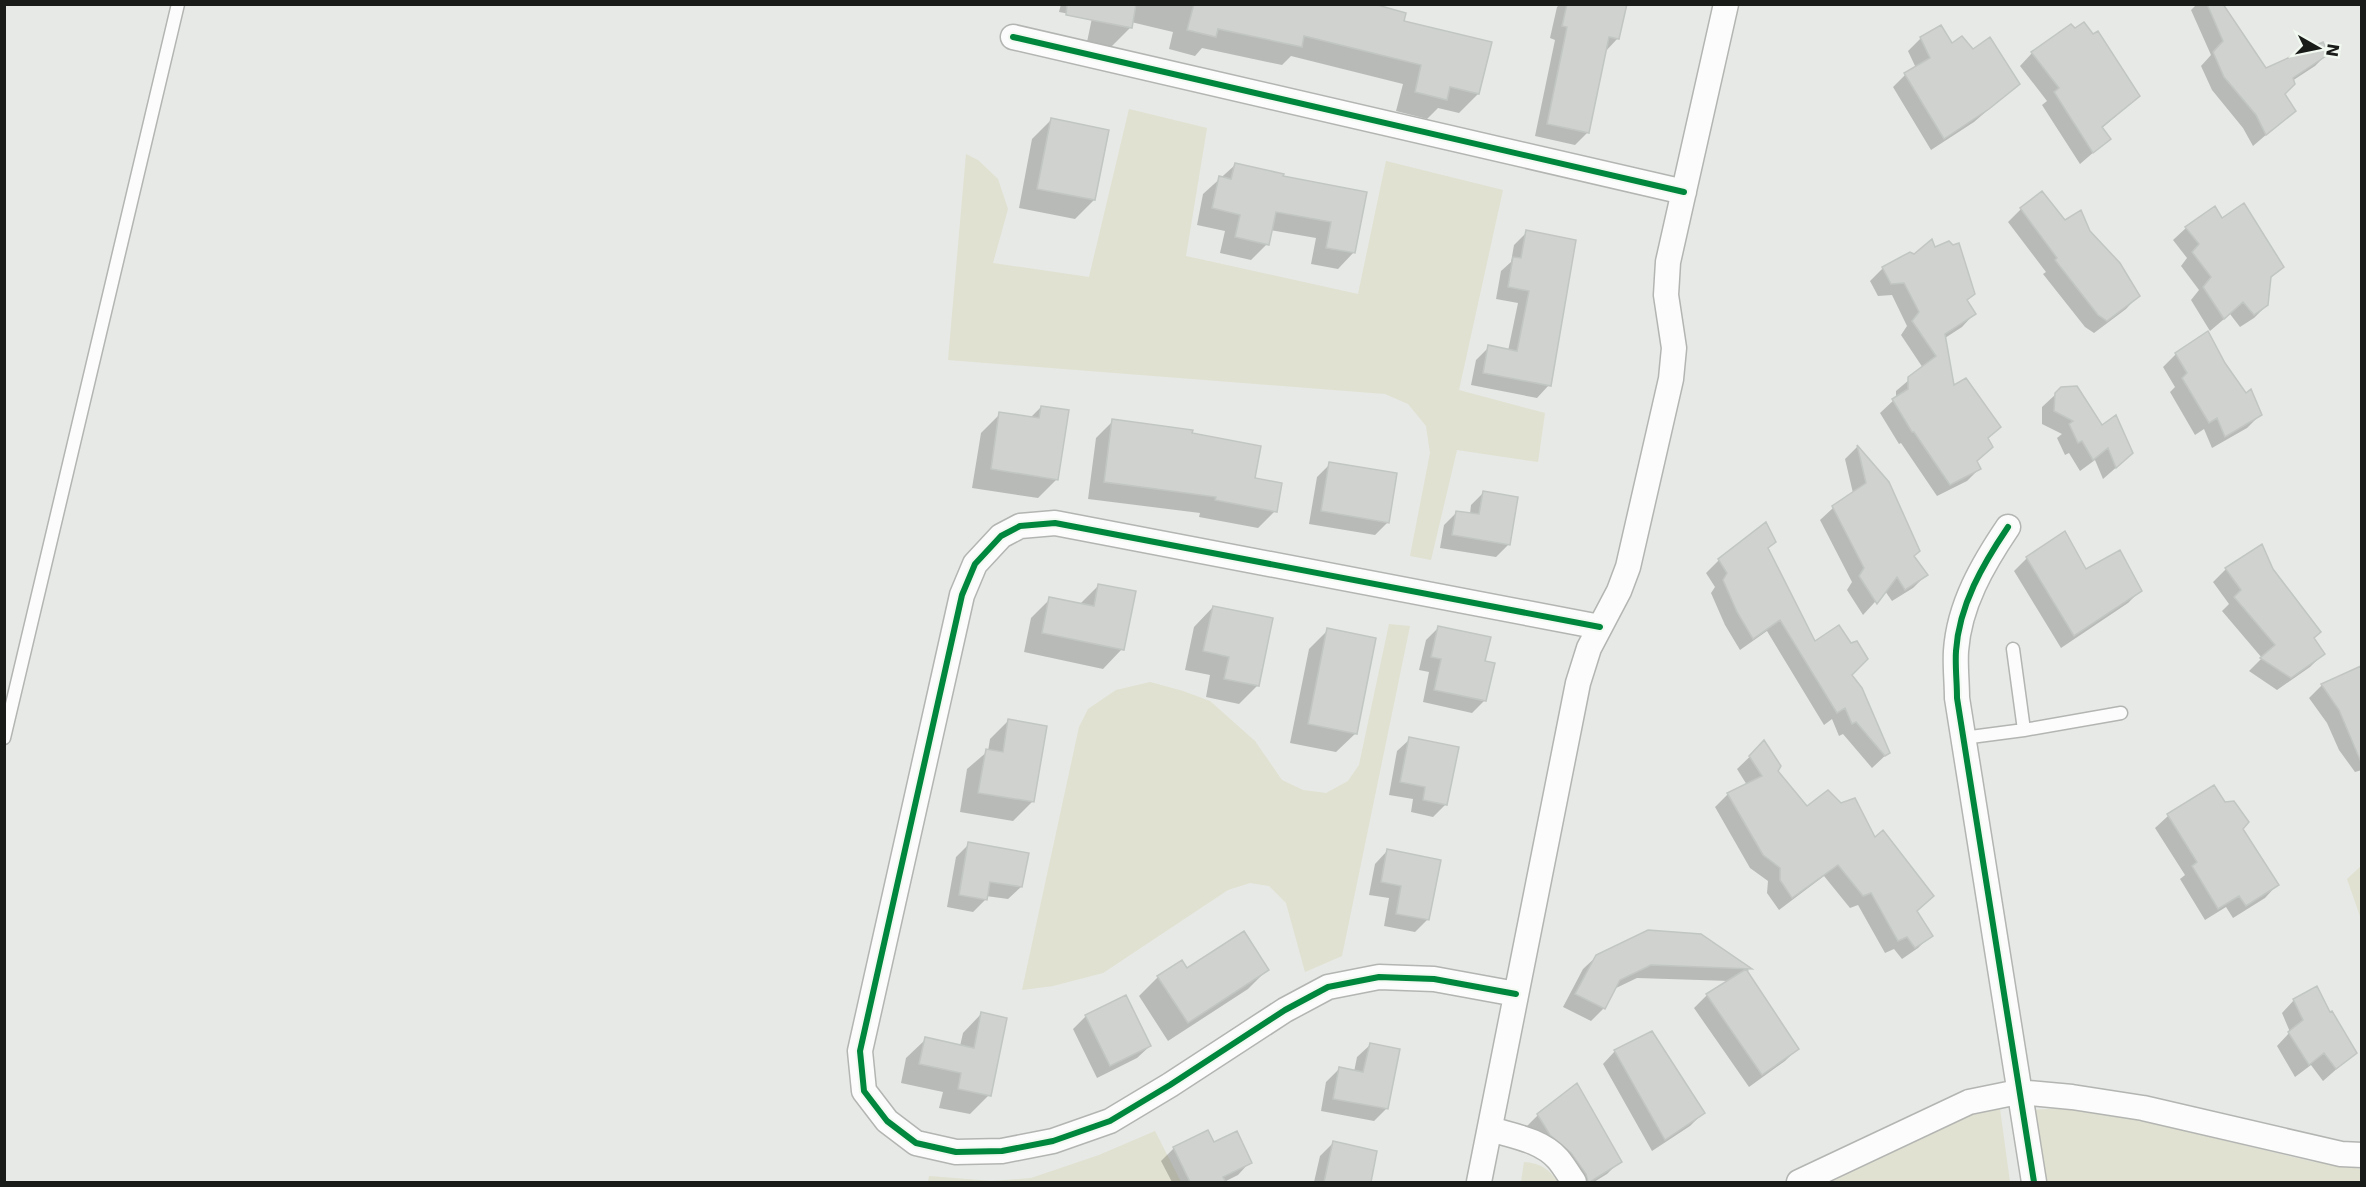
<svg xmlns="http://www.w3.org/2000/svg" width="2366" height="1187" font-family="'DejaVu Sans',sans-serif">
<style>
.green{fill:#e1e1d1}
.shadow{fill:#0003}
.building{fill:#cfd2cf;stroke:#c2c6c3;stroke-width:1.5}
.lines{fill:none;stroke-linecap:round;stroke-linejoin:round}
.lane-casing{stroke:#b3b5b2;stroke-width:15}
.street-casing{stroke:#b3b5b2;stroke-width:27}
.lane{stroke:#fbfcfb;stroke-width:12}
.street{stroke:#fbfcfb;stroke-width:24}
.cycleway-casing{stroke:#f2f9f0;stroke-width:10}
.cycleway{stroke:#00873e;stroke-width:6}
</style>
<rect width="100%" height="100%" fill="#e6e9e5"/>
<!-- green -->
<path class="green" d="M1129,109L1207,128L1186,256L1358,294L1386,161L1503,190L1459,390L1545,413L1538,462L1457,450L1431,560L1410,556L1430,453L1426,426L1408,404L1385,394L948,360L966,154L978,160L998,179L1008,209L993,263L1089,277Z
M1389,624L1410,626L1342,956L1305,972L1286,903L1269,886L1250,883L1228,890L1103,973L1053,986L1022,990L1079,727L1088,709L1116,690L1150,682L1183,691L1210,701L1255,741L1282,780L1303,790L1326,793L1348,781L1359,765Z
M2361,866V919L2347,879Z
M2061,1108L2139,1120L2310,1161L2361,1169V1182H2044L2032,1110Z
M2000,1109L2010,1182H1824L1967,1116Z
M1155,1131L1181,1182H928L929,1176L992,1181L1031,1178L1099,1155Z
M1524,1162C1540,1163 1549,1169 1558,1182H1521Z"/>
<!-- shadow -->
<path class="shadow" d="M1061,4H1374L1402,23L1478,94L1459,113L1438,108L1427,119L1396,111L1403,84L1291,56L1282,65L1202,48L1195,56L1169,49L1173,32L1131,22L1130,28L1111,47L1087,42L1092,18L1059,12Z
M1560,4H1626L1618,38L1605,52L1588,132L1575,145L1535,136L1555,40L1550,38L1557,7Z
M2197,4H2221L2265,70L2328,53L2315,66L2292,81L2284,94L2295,110L2253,146L2243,128L2212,90L2201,66L2211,55L2191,10Z
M1921,38L1973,51L2018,84L1974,122L1931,150L1893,87L1905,75L1916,68L1908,51Z
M2032,53L2139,96L2101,129L2109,139L2080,164L2042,105L2047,101L2020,66Z
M1051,120L1107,131L1094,200L1075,219L1019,208L1032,139Z
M1235,165L1282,177L1365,193L1354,252L1338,269L1311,264L1316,238L1270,230L1267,244L1251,260L1220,253L1225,231L1197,225L1203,194Z
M2021,209L2065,222L2088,232L2138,296L2126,309L2094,333L2085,327L2043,274L2046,272L2008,222Z
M2222,221L2282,266L2269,280L2267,305L2254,318L2240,327L2230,314L2210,331L2191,300L2199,290L2181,266L2187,258L2173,240L2186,228Z
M1527,232L1549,385L1537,398L1471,385L1476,360L1489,347L1508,351L1518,303L1496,299L1501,271L1511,262L1514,245Z
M1883,268L1966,301L1974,314L1962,327L1945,338L1953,387L1987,439L1975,462L1979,469L1967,481L1937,496L1901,443L1899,444L1880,413L1896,398V391L1923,368L1901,335L1907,326L1892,295L1878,296L1870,281Z
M2176,354L2224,363L2260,415L2247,428L2212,448L2204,429L2195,435L2170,392L2175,387L2163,367Z
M2076,387L2119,465L2103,479L2095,460L2080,471L2069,453L2065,455L2057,438L2062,434L2042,424V407L2056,394Z
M1041,407L1057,479L1038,498L972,488L981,433L1000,414L1030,418Z
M1113,421L1191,434L1253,480L1275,511L1258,528L1199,517L1200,513L1088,499L1096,438Z
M1857,447L1888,483L1913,556L1926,575L1913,588L1892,601L1885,591L1863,615L1847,590L1852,582L1820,520L1833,508L1853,493L1845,459Z
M1330,464L1388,522L1375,535L1309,524L1317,477Z
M1484,492L1517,498L1508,545L1496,557L1440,548L1444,525L1457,512L1470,514L1471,505Z
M2065,533L2086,572L2140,591L2128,603L2061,648L2014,571L2027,558Z
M1774,542L1767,549L1815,643L1850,675L1888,753L1872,768L1843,734L1839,736L1832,719L1824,725L1767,631L1740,650L1725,625L1711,593L1715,587L1706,573L1719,560Z
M2226,569L2271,570L2323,654L2310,667L2277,690L2249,671L2262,658L2222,611L2229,604L2213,582Z
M1099,585L1122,649L1103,669L1024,652L1031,618L1050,599L1079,605Z
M1213,607L1258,685L1239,704L1206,697L1210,675L1185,670L1194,627Z
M1439,627L1485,700L1472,713L1423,702L1429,672L1419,670L1426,640Z
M1328,630L1356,733L1336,752L1290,743L1309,649Z
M2362,667V770L2355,772L2339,750L2327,723L2309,698L2322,685Z
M1009,720L1046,727L1032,802L1013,821L960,812L967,769L988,751L990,739Z
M1410,739L1446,804L1433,817L1411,812L1413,799L1389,795L1397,751Z
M1764,743L1776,771L1806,808L1916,912L1931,935L1918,948L1902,959L1894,949L1885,953L1858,905L1850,908L1824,876L1779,910L1767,893L1768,881L1750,868L1715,807L1727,795L1747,785L1737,769Z
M2214,787L2277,885L2265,898L2233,918L2226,907L2205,920L2180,879L2185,875L2155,828L2168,816Z
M969,844L1021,887L1008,899L986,896V899L973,912L947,907L956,857Z
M1387,851L1428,919L1415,932L1384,926L1389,898L1369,895L1375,864Z
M1701,936L1749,970L1746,972L1797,1049L1785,1061L1749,1087L1694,1008L1707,995L1730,981L1637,978L1614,989L1604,1008L1591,1021L1563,1007L1583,969L1597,956Z
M1267,970L1248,989L1168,1041L1139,996L1158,977Z
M2294,1000L2330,1015L2356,1052L2323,1081L2311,1065L2295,1077L2277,1046L2290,1032L2282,1013Z
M982,1013L989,1095L970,1114L939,1108L943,1092L901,1083L906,1058L926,1039L960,1046L963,1033Z
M1086,1016L1150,1046L1137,1058L1097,1078L1073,1029Z
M1370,1045L1398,1050L1386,1109L1374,1121L1321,1111L1326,1082L1339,1069L1354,1072L1357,1057Z
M1615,1051L1703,1113L1690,1126L1652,1151L1603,1064Z
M1538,1115L1620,1161L1607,1174L1594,1182H1570L1525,1128Z
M1333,1143L1376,1152L1369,1182H1314L1320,1156Z
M1213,1144L1250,1162L1238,1175L1224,1182H1172L1161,1161L1174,1148Z"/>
<!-- building -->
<path class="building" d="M1067,4H1136L1132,28L1066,15Z
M1194,4H1374L1406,13L1404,21L1492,42L1479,94L1450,87L1447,100L1415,92L1421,65L1304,36L1302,47L1218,29L1216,37L1187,30Z
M1567,4H1627L1619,39L1609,37L1589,133L1547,124L1567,27L1562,26Z
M2207,4H2223L2266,68L2323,42L2329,54L2293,78L2295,84L2285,94L2296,111L2266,135L2256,115L2224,77L2213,52L2223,41Z
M2084,22L2093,34L2098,31L2140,96L2102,127L2111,139L2093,153L2054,92L2059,88L2031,52L2071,24L2075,28Z
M1941,25L1952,43L1962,36L1973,49L1990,37L2020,84L1989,109L1944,139L1904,73L1930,58L1920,37Z
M1051,118L1109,130L1095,200L1037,189Z
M1235,163L1284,174L1283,176L1367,192L1355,253L1326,248L1331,222L1276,212L1269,245L1235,237L1240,215L1212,208L1219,176L1231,179Z
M2042,191L2065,220L2081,210L2090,231L2120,263L2140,296L2107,321L2098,315L2055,260L2057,258L2020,208Z
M2244,203L2284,267L2271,277L2268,305L2254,315L2243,302L2224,319L2203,287L2211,277L2192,252L2199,244L2185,227L2215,206L2222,218Z
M1526,230L1576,240L1551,386L1483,373L1488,345L1517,351L1529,291L1508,287L1513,257L1521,258Z
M1932,239L1935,247L1949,241L1953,245L1959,243L1975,294L1967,300L1976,314L1945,334L1954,385L1966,378L2001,427L1988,438L1993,447L1977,461L1981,469L1950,485L1914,432H1912L1892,399L1908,389V377L1936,356L1912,321L1919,312L1904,283L1891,284L1882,267L1910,252L1914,254Z
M2208,331L2225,363L2246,393L2251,389L2262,415L2225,437L2217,418L2209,423L2182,378L2187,373L2175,353Z
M2077,386L2102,425L2116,415L2133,453L2116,468L2108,448L2093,460L2082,441L2078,443L2069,424L2073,421L2054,411L2055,393L2061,387Z
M1041,406L1069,410L1058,480L991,469L999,412L1039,418Z
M1112,419L1193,430L1192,433L1261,446L1255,478L1282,483L1277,512L1215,500L1216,497L1104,482Z
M1857,445L1889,482L1920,551L1914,556L1928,575L1905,590L1897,577L1877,604L1859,576L1864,568L1832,506L1866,483Z
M1329,462L1397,473L1389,523L1321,511Z
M1483,491L1518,497L1510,545L1452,535L1456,511L1479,514Z
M1766,522L1776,542L1768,548L1815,641L1839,625L1851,643L1857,641L1868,659L1852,675L1862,688L1890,753L1885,756L1856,722L1852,724L1845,708L1837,713L1780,620L1753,639L1737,612L1723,580L1727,573L1718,559Z
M2065,531L2086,569L2120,550L2142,591L2074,636L2026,557Z
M2262,544L2273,569L2321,632L2314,638L2325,654L2291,678L2260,658L2275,645L2234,597L2241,590L2225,568Z
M1098,584L1136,591L1124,650L1042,633L1049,597L1094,606Z
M1213,606L1273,618L1259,686L1224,679L1229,657L1203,651Z
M1438,626L1491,637L1485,661L1495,663L1486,701L1434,690L1441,659L1431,657Z
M1327,628L1376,638L1357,734L1308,724Z
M2361,666V762L2339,710L2321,684Z
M1008,719L1047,726L1034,802L978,793L986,749L1003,752Z
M1409,737L1459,747L1447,805L1423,800L1425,787L1400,782Z
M1764,740L1781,766L1778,771L1807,806L1828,790L1841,803L1855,798L1875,837L1883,830L1934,896L1917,911L1933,936L1915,948L1907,937L1898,941L1871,893L1863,896L1838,865L1792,898L1780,880V868L1763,855L1727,793L1762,776L1749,756Z
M2214,785L2225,802L2234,801L2249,822L2243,829L2279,885L2246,906L2239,896L2218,909L2192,866L2197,862L2167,814Z
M968,842L1029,853L1022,887L990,882L987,900L959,895Z
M1387,849L1441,860L1429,920L1396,914L1401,886L1381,882Z
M1648,930L1701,934L1752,969L1651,965L1620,980L1605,1009L1575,994L1596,955Z
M1244,931L1269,970L1188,1023L1157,976L1182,960L1187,968Z
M1746,969L1799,1049L1762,1075L1706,994Z
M2317,986L2330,1012L2332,1011L2357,1053L2336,1069L2324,1053L2309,1065L2288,1032L2303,1020L2293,999Z
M1126,995L1151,1046L1110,1066L1085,1015Z
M981,1012L1007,1018L991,1096L958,1089L961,1073L919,1064L925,1037L974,1048Z
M1652,1031L1705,1113L1665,1140L1614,1050Z
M1370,1043L1400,1049L1388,1109L1333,1099L1339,1067L1363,1072Z
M1577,1083L1622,1162L1590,1182H1588L1586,1174L1571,1153L1550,1135L1537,1114Z
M1208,1130L1214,1142L1237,1131L1252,1163L1223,1177L1226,1182H1190L1173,1147Z
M1333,1141L1377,1151L1371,1182H1324Z"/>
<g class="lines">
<defs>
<path id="lane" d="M2024,730L2121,713
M4,738L178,4
M1963,738L2024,730L2013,649"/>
<path id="street" d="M1013,37L1684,192
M2008,527C1983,564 1959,605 1956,651C1955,666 1957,682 1957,698L2034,1182
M1516,994L1434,979L1379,977L1328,987L1285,1010L1170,1085L1110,1121L1053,1141L1002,1151L956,1152L916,1143L887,1121L864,1091L860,1051L962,595L975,564L1001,536L1020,526L1055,523L1600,627
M1490,1129C1513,1136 1541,1140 1558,1159C1564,1166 1569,1175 1574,1182
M1479,1182L1578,683L1589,648L1619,591L1628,567L1671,379L1674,348L1666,295L1668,262L1726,4
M1799,1182L1969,1102L2018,1092L2072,1097L2143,1108L2341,1154L2362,1155"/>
</defs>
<!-- lane casing -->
<use href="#lane" class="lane-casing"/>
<!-- street casing -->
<use href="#street" class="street-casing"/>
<!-- lane -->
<use href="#lane" class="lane"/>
<!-- street -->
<use href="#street" class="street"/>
<defs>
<path id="cycleway" d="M1013,37L1684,192
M2008,527C1983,564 1959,605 1956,651C1955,666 1957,682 1957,698L2034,1182
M1516,994L1434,979L1379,977L1328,987L1285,1010L1170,1085L1110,1121L1053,1141L1002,1151L956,1152L916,1143L887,1121L864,1091L860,1051L962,595L975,564L1001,536L1020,526L1055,523L1600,627"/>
</defs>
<!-- cycleway casing -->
<use href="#cycleway" class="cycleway-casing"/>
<!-- cycleway -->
<use href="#cycleway" class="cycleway"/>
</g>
<!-- border -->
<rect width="2366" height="1187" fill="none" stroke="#181b18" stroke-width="12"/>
<!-- north arrow -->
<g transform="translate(2318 48) rotate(99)" stroke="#f2f9f0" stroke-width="4.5" paint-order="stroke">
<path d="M0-4.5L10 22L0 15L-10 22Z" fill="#181b18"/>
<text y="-9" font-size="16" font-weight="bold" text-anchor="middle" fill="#181b18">N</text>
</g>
</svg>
